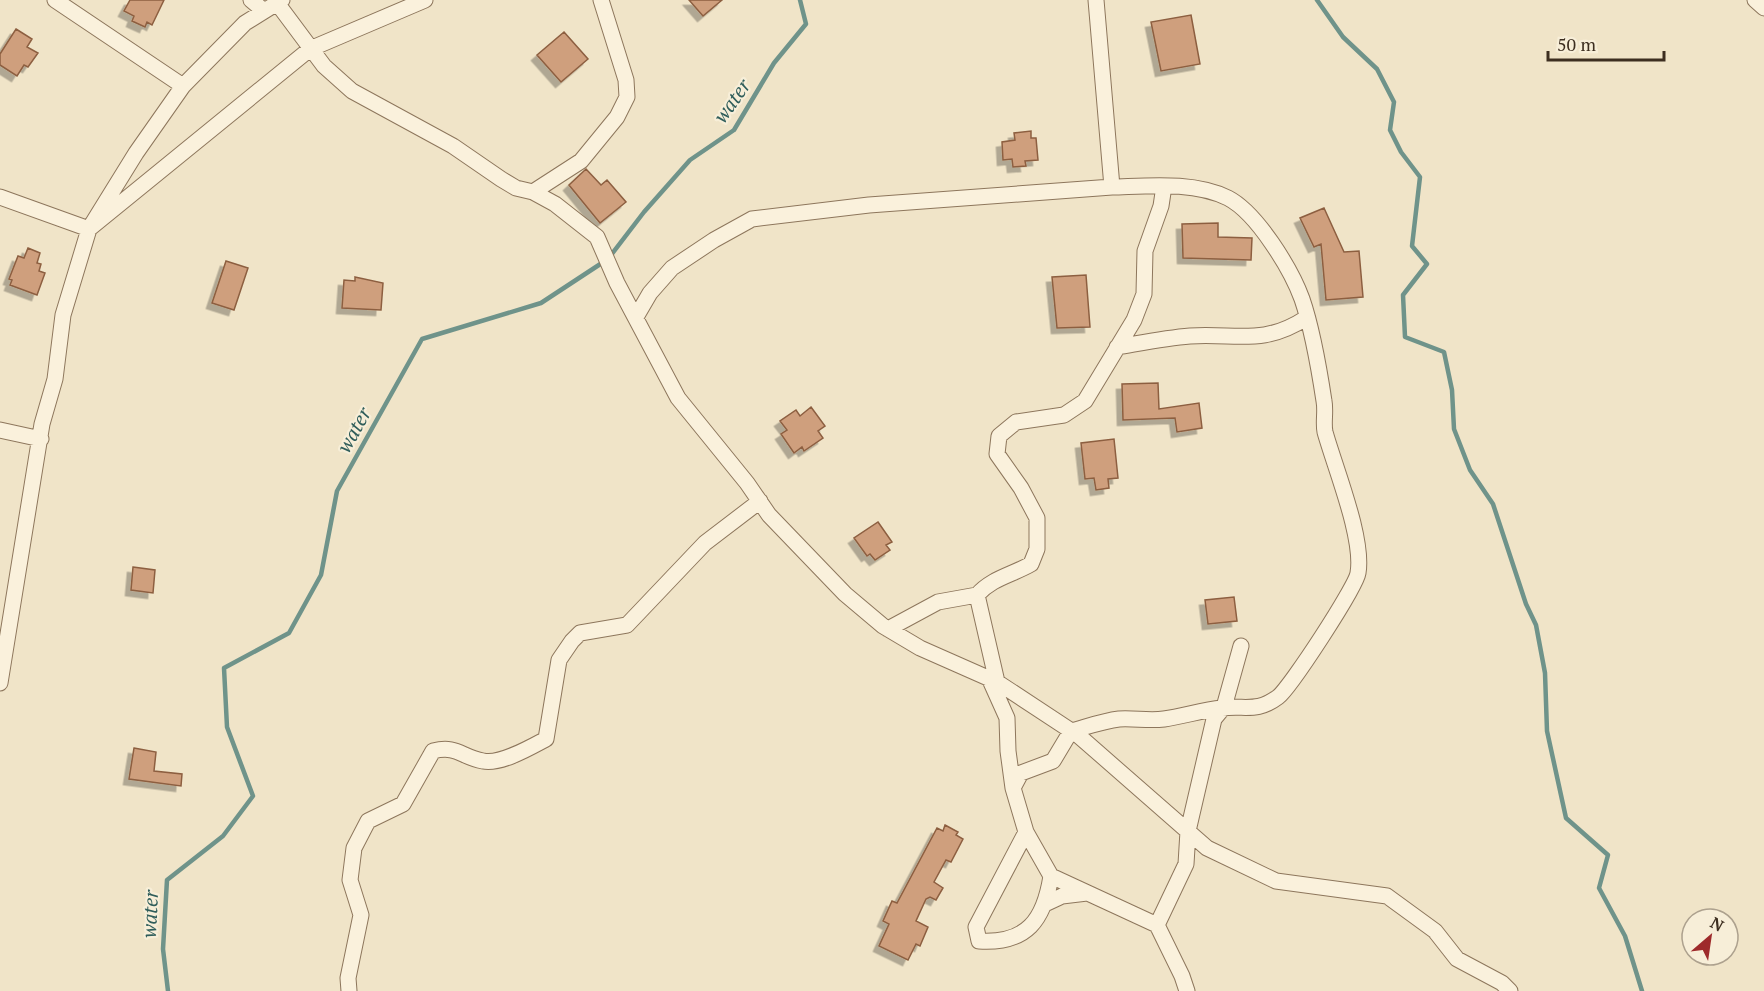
<svg xmlns="http://www.w3.org/2000/svg" width="1764" height="991" font-family="'PT Serif',serif">
<style>
.lines{fill:none;stroke-linecap:round;stroke-linejoin:round}
.stream{stroke:#6f938a;stroke-width:4.5}
.building{fill:#cf9f7d;stroke:#8d5f41;stroke-width:1.5;filter:url(#shadow)}
.minor-casing{stroke:#8d765c;stroke-width:17}
.minor{stroke:#faf1dc;stroke-width:15}
.labels{text-anchor:middle;stroke-width:4.5;stroke-linejoin:round;paint-order:stroke}
.water-label{font-size:20px;font-style:italic;fill:#2f5d5a;stroke:#f7eed8}
</style>
<defs>
<filter id="shadow"><feDropShadow dx="-5.5" dy="5.5" stdDeviation="0" flood-color="#0004"/></filter>
</defs>
<rect width="100%" height="100%" fill="#f0e4c8"/>
<g class="lines">
<!-- stream -->
<path class="stream" d="M1317,0L1343,37L1377,69L1394,102L1390,130L1401,152L1420,177L1412,246L1427,264L1403,295L1405,337L1444,352L1452,390L1454,429L1470,470L1493,504L1526,604L1536,625L1545,673L1547,731L1566,818L1608,855L1599,888L1625,936L1642,991
M168,991L163,949L167,880L223,836L253,796L227,727L224,668L289,633L321,575L337,491L422,339L541,303L608,259L644,212L690,160L734,130L774,63L806,24L800,0"/>
</g>
<!-- building -->
<path class="building" d="M130,0H164L152,25L147,22L145,27L132,21L134,16L124,11Z
M689,0H722L703,16Z
M1191,15L1200,64L1161,71L1151,22Z
M16,29L32,39L27,47L38,53L28,67L24,65L17,76L0,65V54Z
M564,32L588,59L561,82L537,55Z
M1031,131V138H1036L1038,160L1025,161L1026,166L1013,167L1012,159L1003,160L1002,142L1015,140L1014,133Z
M586,169L601,185L607,180L626,202L600,223L569,185Z
M1324,208L1344,252L1359,251L1363,297L1326,300L1321,244L1314,247L1300,218Z
M1218,223V237L1252,238L1251,260L1183,258L1182,224Z
M28,248L40,253L37,263L41,264L39,271L45,273L37,295L10,285L12,280L9,279L18,256L24,258Z
M226,261L248,268L234,310L212,303Z
M1086,275L1090,327L1057,328L1052,277Z
M355,277L383,283L381,310L342,308L344,280L355,281Z
M1158,383L1159,409L1199,403L1202,428L1177,432L1175,418L1123,420L1122,384Z
M811,407L825,426L818,431L823,438L804,451L802,447L794,453L781,434L787,430L780,421L796,410L800,416Z
M1114,439L1118,478L1108,479L1109,488L1096,490L1094,478L1085,479L1081,443Z
M878,522L892,542L886,545L890,550L875,560L870,554L867,556L854,538Z
M133,567L155,570L153,593L131,590Z
M1234,597L1237,621L1208,624L1205,600Z
M134,748L156,752L154,771L182,774L181,786L129,779Z
M945,825L958,832L956,835L963,839L951,862L946,860L934,882L943,888L936,900L930,897L926,899L916,921L928,927L920,946L916,944L908,960L879,946L889,924L883,921L892,901L897,903L937,828L943,831Z"/>
<g class="lines">
<defs>
<path id="minor" d="M55,0L183,86
M251,0L263,10
M1755,0L1764,8
M277,3L324,66L352,91L453,146L501,179L516,188L533,192L555,204L597,237L617,283L678,398L747,483L769,515L845,594L883,626L920,648L997,682
M1164,186L1161,206L1145,251L1144,294L1134,320L1085,401L1064,415L1016,422L999,436L997,454L1021,488L1037,518V549L1031,564C1012,575 992,578 977,595L997,682L1079,736L1207,848L1276,881L1387,896L1435,931L1457,959L1502,983L1510,991
M1112,187C1148,186 1194,181 1228,198C1257,213 1291,269 1302,299C1313,331 1319,368 1324,401C1326,411 1323,423 1325,432C1335,468 1364,538 1358,573C1356,587 1290,688 1278,697C1257,713 1245,705 1222,708C1203,710 1184,716 1164,719C1149,721 1134,718 1119,719C1103,721 1086,727 1071,731L1053,761L1021,773L1013,788L1026,832L1051,876L1157,925
M533,192L581,161L617,117L627,97L626,80L601,0
M0,197L89,229L310,49L425,0
M636,317L650,293L672,268L714,240L752,219L869,205L1112,187L1096,0
M1117,347C1141,343 1166,338 1190,336C1237,333 1263,346 1306,318
M0,430L41,439
M888,629L938,602L977,595
M989,678L1007,718L1008,751L1013,788
M0,683L42,424L55,379L63,315L89,229L136,153L183,86L245,23L282,0
M1026,832L976,927L979,941C1027,944 1044,920 1051,876
M1047,903L1062,896L1087,893
M349,991L348,978L361,915L350,880L354,848L368,821L403,804L433,751C457,745 461,757 483,761C500,765 531,747 546,739L559,660L572,641L580,633L627,625L705,543L760,501
M1187,991L1182,976L1157,925L1186,864L1188,831L1214,719L1224,707L1241,646"/>
</defs>
<!-- minor casing -->
<use href="#minor" class="minor-casing"/>
<!-- minor -->
<use href="#minor" class="minor"/>
</g>
<g class="labels">
<!-- water labels -->
<g class="water-label">
<text transform="translate(732 101) rotate(-55)" y="7">water</text>
<text transform="translate(354 430) rotate(-61)" y="7">water</text>
<text transform="translate(150 914) rotate(-87)" y="7">water</text>
</g>
</g>
<!-- north arrow -->
<g transform="translate(1710 937) rotate(29)"><circle r="28" fill="#f7eed8" stroke="#ada18e" stroke-width="1.5"/>
<path d="M0-4.5L10 22L0 15L-10 22Z" fill="#9e2a2b"/>
<text y="-9" font-size="16" font-weight="bold" text-anchor="middle" fill="#3d2e20">N</text>
</g>
<!-- scale -->
<path d="M1548 51v9h116v-9" fill="none" stroke="#3d2e20" stroke-width="3"/>
<text x="1557" y="51" font-size="18" fill="#3d2e20" stroke="#f7eed8" stroke-width="4.5" paint-order="stroke">50 m</text>
</svg>
